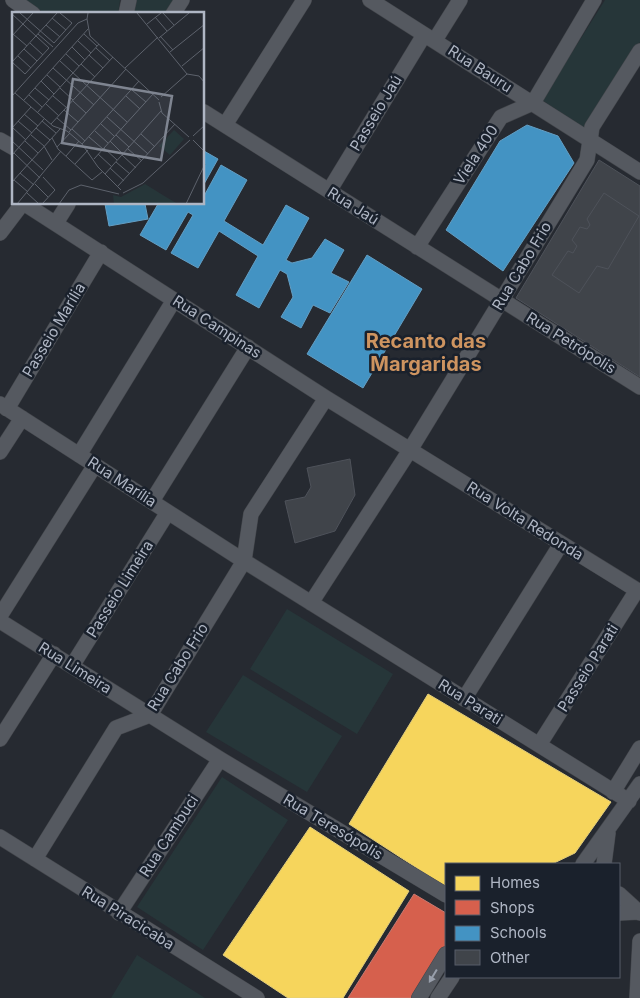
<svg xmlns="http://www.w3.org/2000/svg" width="640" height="998" font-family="Inter,sans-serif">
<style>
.green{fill:#263639}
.homes{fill:#f6d55c;stroke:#e1cc7b}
.shops{fill:#d6604d;stroke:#ca7a71}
.schools{fill:#4393c3;stroke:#639ec3}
.building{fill:#40444a;stroke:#4e525a}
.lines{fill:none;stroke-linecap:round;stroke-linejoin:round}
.minor-casing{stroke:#42454a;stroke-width:16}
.minor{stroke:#555960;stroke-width:15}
.oneway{fill:#989fab}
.labels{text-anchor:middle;stroke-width:5;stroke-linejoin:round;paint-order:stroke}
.street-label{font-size:15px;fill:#afb6c4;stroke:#1a212c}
.district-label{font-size:20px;font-weight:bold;fill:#ce9460;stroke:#1a212c}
.inset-road{fill:none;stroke:#5d626c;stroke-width:1}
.view{fill:#7f8591;fill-opacity:0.15;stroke:#7f8591;stroke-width:2.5}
.inset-edge{fill:none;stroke:#afb6c4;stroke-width:2.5}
</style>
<rect width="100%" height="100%" fill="#262a31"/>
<!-- green -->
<path class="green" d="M25,0H120L118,14H46Z
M135,0H177L168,14H132Z
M605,0H640V42L585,129L542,100Z
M287,609L393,674L357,734L250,669Z
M243,675L342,736L307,792L206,732Z
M222,777L288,820L203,950L137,907Z
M137,955L205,998H111Z"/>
<!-- homes -->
<path class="homes" d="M428,694L611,802L575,853L552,864H446V887L349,824Z
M310,827L409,891L343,998H288L223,955Z"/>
<!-- shops -->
<path class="shops" d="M414,894L446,913V945L412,998H348Z"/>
<!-- schools -->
<path class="schools" d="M527,125L558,136L574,163L503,271L446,230L500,141Z
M204,151L218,159L204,184Z
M221,165L247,180L224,221L263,245L286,205L309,218L286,260L292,263L312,258L325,239L344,250L331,273L349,282L330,313L313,305L301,328L281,317L293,297L287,274L280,270L259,308L236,295L258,256L219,231L198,268L171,253L193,215L188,212L166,250L140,235L158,204H204V196Z
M105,204H145L148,219L109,226Z
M367,255L422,289L363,388L307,354Z"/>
<!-- building -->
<path class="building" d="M599,160L640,186V377L516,298Z
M604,193L639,216L608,269L597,266L579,293L552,275L568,251L573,253L577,246L572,240L580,227L587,229L590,225L587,219Z
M350,459L355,495L335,531L295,543L285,501L305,497L311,487L307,468Z"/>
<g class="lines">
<defs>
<path id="minor" d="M13,0L33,14
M370,0L640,172
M126,14L129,0
M173,14L182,0
M435,40L460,0
M204,112L640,387
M225,125L304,0
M0,140L14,148
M329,191L424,35
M25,204L326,398L640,592
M56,223L68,204
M0,233L22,204
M417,247L501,117L533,103L594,0
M0,404L244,561L629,801
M7,409L101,252
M0,452L22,418
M79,455L174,300
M152,501L248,347
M311,603L410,450L587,160L592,127L640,51
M0,616L95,465
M0,621L220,759L446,895
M72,666L168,512
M464,699L561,544
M0,739L54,654
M539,745L637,590
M613,792L640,748
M0,837L257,998
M35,859L116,728L150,715L244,561L251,514L326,398
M583,864L640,784
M604,864L608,833
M619,894L640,913
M119,913L220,759
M619,913L639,912
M419,998L446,954
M438,998L452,977
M637,998L640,941"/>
</defs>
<!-- minor casing -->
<use href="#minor" class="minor-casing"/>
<!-- minor -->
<use href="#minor" class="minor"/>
</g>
<!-- one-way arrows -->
<defs><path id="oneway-solid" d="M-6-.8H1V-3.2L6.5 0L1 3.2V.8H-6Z" transform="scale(1.25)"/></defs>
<use class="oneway" href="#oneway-solid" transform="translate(433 976) rotate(121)"/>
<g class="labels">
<!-- street labels -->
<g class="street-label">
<text transform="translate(480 69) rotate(33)" y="5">Rua Bauru</text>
<text transform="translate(376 113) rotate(-59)" y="5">Passeio Jaú</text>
<text transform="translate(476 155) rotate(-57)" y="5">Viela 400</text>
<text transform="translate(353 206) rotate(32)" y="5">Rua Jaú</text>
<text transform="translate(522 266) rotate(-59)" y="5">Rua Cabo Frio</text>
<text transform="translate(217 327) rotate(33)" y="5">Rua Campinas</text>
<text transform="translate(54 330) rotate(-59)" y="5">Passeio Marília</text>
<text transform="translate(571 343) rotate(32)" y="5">Rua Petrópolis</text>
<text transform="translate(122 482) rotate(33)" y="5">Rua Marília</text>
<text transform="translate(525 521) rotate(32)" y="5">Rua Volta Redonda</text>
<text transform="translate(120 589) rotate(-58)" y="5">Passeio Limeira</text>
<text transform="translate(178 667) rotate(-58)" y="5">Rua Cabo Frio</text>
<text transform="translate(75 668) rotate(32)" y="5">Rua Limeira</text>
<text transform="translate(588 668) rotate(-58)" y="5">Passeio Parati</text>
<text transform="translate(470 702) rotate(32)" y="5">Rua Parati</text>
<text transform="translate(333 827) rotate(31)" y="5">Rua Teresópolis</text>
<text transform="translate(169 836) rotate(-57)" y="5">Rua Cambuci</text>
<text transform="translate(128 918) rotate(32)" y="5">Rua Piracicaba</text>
</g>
<!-- district labels -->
<g class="district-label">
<text x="426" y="348">Recanto das<tspan x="426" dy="23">Margaridas</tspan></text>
</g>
</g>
<!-- overview -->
<g transform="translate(12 12)">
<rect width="192" height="192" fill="#262a31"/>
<path d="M162,118L172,127L158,143L147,134ZM133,172L154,185L166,192H102L101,183L109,185Z" fill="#263639"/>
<path class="inset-road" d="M8,1L42,31L60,11L48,1M125,1L175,62L187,64L193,71M151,1L162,13M0,2L37,36L13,62L0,50M143,5L155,19M40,6L54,18M75,7L78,24L147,88M135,12L149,1M34,13L48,25M1,22L15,34M26,22L41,35M72,22L85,34M0,24L21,1M148,24L161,38M147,26L177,1M66,29L79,41M18,31L31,43M60,35L73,48M84,36L98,49M12,37L25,49M158,40L193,12M54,42L67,54M77,43L91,56M6,44L19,56M48,49L115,110M0,50L45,1M69,52L83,65M170,54L193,35M41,56L82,93M113,56L146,25M35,63L48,75M29,69L42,82M23,76L37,88M48,76L61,88M120,78L134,90M3,81L41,114L55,119L70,132L86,155L109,178M17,83L30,95M0,84L66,11L75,7L76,1M41,84L55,96M114,84L128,97M149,85L175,62M12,88L76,17M61,89L74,101M147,90L150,101L177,125M34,92L47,104M52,98L66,110M25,101L87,32M12,102L26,114M95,105L136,142M45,106L59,118M6,109L20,121M30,109L44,121M39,112L101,45M89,112L102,124M0,115L14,128M0,116L19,95M24,116L38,128M60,117L73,129M83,119L96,131M57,120L114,57M129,122L143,135M19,123L32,134L40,148M104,123L117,135M181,124L193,113M77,125L91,137M40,126L46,137L80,168L90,160M181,128L193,140M0,129L31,158M13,129L26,141M98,129L111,142M70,132L127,69M45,135L58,121M92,136L105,148M116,137L130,149M2,141L28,166M86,142L100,155M0,143L32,107M110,143L124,156M54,144L67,129M82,147L141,82M104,150L118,162M63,152L76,138M98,156L112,169M8,161L22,173M93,162L149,99M2,168L16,180M0,170L48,117M23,172L36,185M106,174L163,112M15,181L27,192M111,181L131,171L178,128M5,192L49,139M30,192L43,178L31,165M47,192L57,178L69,173L107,182M174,192L193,152"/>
<path class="view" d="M61,67L160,84L149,148L50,131Z"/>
<rect width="192" height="192" class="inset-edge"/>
</g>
<!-- legend -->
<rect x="445" y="863" width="175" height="115" fill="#1a212c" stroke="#565d69"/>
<rect x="455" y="876" width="25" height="15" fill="#f6d55c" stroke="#565d69"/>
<text x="490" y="888" font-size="15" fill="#afb6c4">Homes</text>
<rect x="455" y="900" width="25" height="15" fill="#d6604d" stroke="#565d69"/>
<text x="490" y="913" font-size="15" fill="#afb6c4">Shops</text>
<rect x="455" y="926" width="25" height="15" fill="#4393c3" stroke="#565d69"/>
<text x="490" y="938" font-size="15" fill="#afb6c4">Schools</text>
<rect x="455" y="950" width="25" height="15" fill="#40444a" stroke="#565d69"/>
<text x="490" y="963" font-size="15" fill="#afb6c4">Other</text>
</svg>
